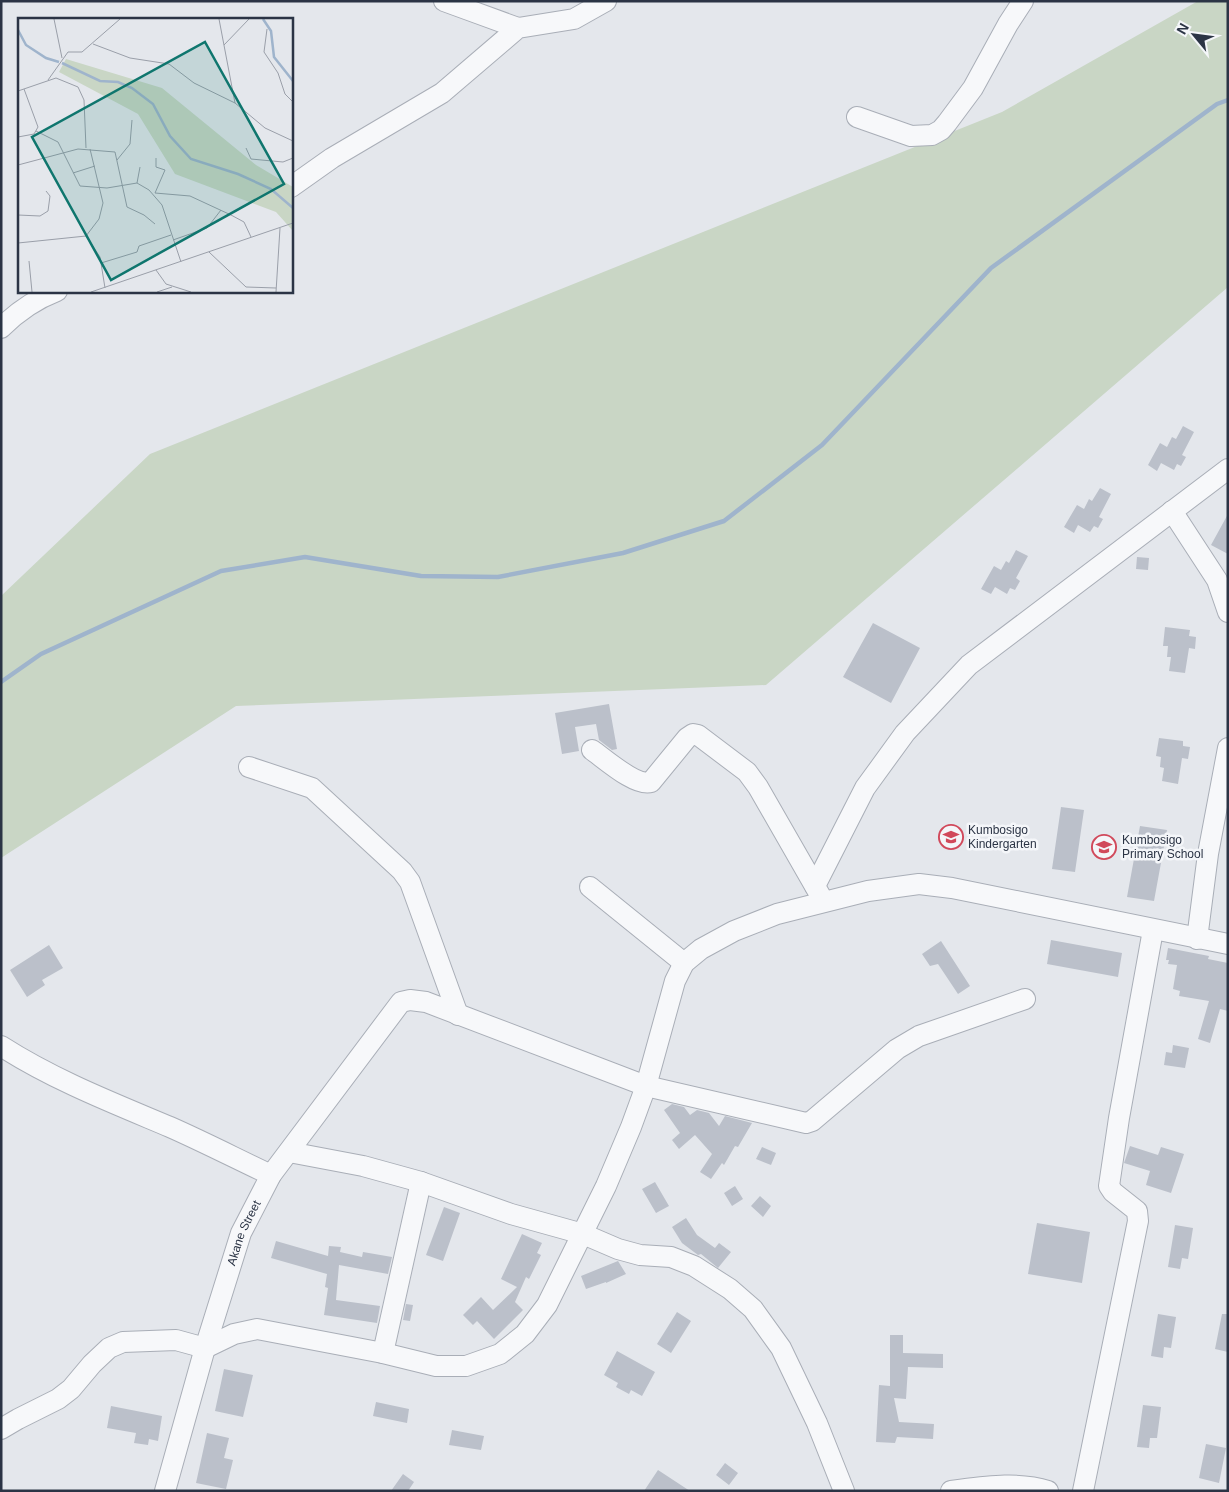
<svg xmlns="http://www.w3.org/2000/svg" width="1229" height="1492" font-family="Arial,sans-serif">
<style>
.green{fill:#c9d6c5}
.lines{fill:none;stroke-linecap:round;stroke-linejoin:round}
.stream{stroke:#9fb4cc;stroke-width:4.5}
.building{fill:#bbc0ca}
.minor-casing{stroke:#a9aeb7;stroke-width:22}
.minor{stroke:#f7f8fa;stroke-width:20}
.labels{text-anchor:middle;stroke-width:5;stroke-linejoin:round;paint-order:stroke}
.poi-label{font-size:12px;fill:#2b3445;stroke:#f4f6f9;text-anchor:start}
.street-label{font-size:12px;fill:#2b3445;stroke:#f4f6f9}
.inset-river{fill:none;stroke:#9fb4cc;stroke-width:2.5}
.inset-road{fill:none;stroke:#9a9fa9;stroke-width:1}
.view{fill:#0f766e;fill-opacity:0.15;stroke:#0f766e;stroke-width:2.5}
.inset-edge{fill:none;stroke:#2b3445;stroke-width:2.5}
</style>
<rect width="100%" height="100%" fill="#e4e7ec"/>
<!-- green -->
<path class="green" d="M1198,1H1228V287L766,685L236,706L1,858V596L150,454L1002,112Z"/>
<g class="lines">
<!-- stream -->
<path class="stream" d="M1,682L41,654L221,571L305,557L421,576L498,577L623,553L724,521L822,445L991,268L1217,104L1228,100"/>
</g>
<!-- building -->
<path class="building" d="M1183,426L1194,432L1182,455L1186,457L1181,466L1177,464L1174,470L1161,463L1157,471L1148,465L1160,443L1167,447L1172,437L1176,439Z
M1100,488L1111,494L1099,517L1103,519L1098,528L1094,526L1090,532L1078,525L1074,533L1064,527L1077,505L1084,509L1089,499L1092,501Z
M1228,514V554L1211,545Z
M1016,550L1028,556L1016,578L1020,581L1015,590L1010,588L1007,594L995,587L991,594L981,589L994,566L1001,570L1006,561L1009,563Z
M1137,557L1149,558L1148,570L1136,569Z
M873,623L920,648L891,703L843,677Z
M1165,627L1190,630L1189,636L1196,637L1195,649L1189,648L1185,673L1169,671L1171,657H1167L1168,646H1163Z
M609,704L617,749L612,750L599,740L596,724L575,727L579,751L562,754L555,713Z
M1159,738L1183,741V746L1190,747L1188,759L1182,758L1178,784L1162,781L1164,768L1160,767L1161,757L1156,756Z
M1061,807L1084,810L1075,872L1052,869Z
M1140,826L1167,830L1154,901L1127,897Z
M1051,940L1122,953L1118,977L1047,964Z
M941,941L970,986L958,994L938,964L930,966L922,954Z
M49,945L63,968L42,980L45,985L27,997L10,970Z
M1168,948L1209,956L1208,959L1228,963V1011L1220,1009L1210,1043L1198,1039L1209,1001L1179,996L1180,991L1173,989L1177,965L1168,964L1169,960H1166Z
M1173,1045L1189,1048L1185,1068L1164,1065L1166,1052L1172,1053Z
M672,1104L684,1107L690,1115L697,1110L709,1113L719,1126L725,1116L752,1123L738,1147L735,1146L724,1165L722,1163L711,1179L700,1172L712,1154L695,1135L679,1149L672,1140L680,1133L664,1110Z
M1130,1146L1158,1155L1161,1147L1184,1154L1171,1193L1146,1185L1150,1171L1124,1163Z
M762,1147L776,1153L771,1165L756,1159Z
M655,1182L669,1206L656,1213L642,1189Z
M735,1186L743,1199L732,1206L724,1193Z
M760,1196L771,1206L763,1217L751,1206Z
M444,1207L460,1213L443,1261L426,1255Z
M686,1218L697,1235L715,1248L719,1243L731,1252L718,1268L701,1254L698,1255L682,1243L672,1227Z
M1037,1223L1090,1232L1082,1283L1028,1274Z
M1175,1225L1193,1228L1188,1259L1182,1258L1180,1269L1168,1267Z
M522,1234L542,1243L537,1253L541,1255L529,1279L526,1277L515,1302L523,1310L494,1339L477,1321L473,1325L463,1315L481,1297L493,1310L517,1287L501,1279Z
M276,1241L328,1256L329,1246L341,1247L340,1252L362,1257L363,1252L392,1257L388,1274L339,1265L336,1300L380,1306L377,1323L324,1315L328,1288L325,1287L327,1274L271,1258Z
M618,1261L626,1274L606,1283V1282L586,1289L581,1276Z
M406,1304L413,1305L410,1321L403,1320Z
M677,1312L691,1321L671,1353L657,1344Z
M1158,1314L1176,1317L1171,1348L1164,1347L1163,1358L1151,1356Z
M1222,1314H1228V1352L1215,1349Z
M890,1335H903V1353L943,1354V1368L908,1367L906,1399L894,1398L899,1422L934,1424L933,1439L897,1437L895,1443L876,1442L879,1385L890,1386Z
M617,1351L655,1372L642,1396L631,1390L629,1394L616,1387L618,1383L604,1375Z
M224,1369L253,1375L243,1417L215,1411Z
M376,1402L409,1409L407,1423L373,1416Z
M1143,1405L1161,1407L1157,1438H1150L1149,1448L1137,1447Z
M111,1406L162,1416L158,1441L149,1439L148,1445L134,1443L136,1433L107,1428Z
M452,1430L484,1436L481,1450L449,1445Z
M207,1433L229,1438L224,1458L233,1460L226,1489L196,1483Z
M1206,1444L1226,1448L1219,1483L1199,1478Z
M725,1463L738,1473L729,1485L716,1475Z
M658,1470L690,1491H644Z
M403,1474L414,1482L408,1491H391Z"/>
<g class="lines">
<defs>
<g id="minor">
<path d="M444,1L518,28"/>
<path d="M857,117L911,136L932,135L941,130L947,123L973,88L1008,24L1023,1"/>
<path d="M291,187L332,158L442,93L518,28L574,19L606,1"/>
<path d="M1,328C17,312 36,299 57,291"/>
<path d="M1172,511L1217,580L1228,612"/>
<path d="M592,750C605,759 636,787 651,782L687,738L693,734L698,735L747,772L758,787L820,895"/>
<path d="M249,767L312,788L402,871L410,882L458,1015"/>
<path d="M815,886L865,788L905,733L969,665L1228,469"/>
<path d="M590,887L684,963"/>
<path d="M1197,939L1208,854L1228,748"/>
<path d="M1,1046C54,1080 113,1103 170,1127C204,1142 237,1159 271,1175"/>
<path d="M289,1152L363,1166L421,1182L511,1214L583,1234L618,1249L640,1255L671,1257L694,1266L730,1289L753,1309L781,1348L817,1423L844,1491"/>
<path d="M383,1353L421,1182"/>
<path d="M1,1429L18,1419L58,1399L71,1389L92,1364L109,1348L123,1342L176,1340L205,1348L234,1334L257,1329L383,1353L436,1366H466L500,1354L525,1334L547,1305L606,1186L631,1127L646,1086L675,981L684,963L701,949L734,931L777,914L868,891L919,884L952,888L1228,944"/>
<path id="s1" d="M165,1491L205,1348L241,1233L271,1175L401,1002L410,1000L426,1002L646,1086L806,1123L812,1121L897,1049L919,1036L1025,999"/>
<path d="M951,1491C983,1487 1017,1481 1048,1491"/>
<path d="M1083,1491L1138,1221L1137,1211L1113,1192L1109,1186L1119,1118L1153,930"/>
</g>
</defs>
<!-- minor casing -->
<use href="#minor" class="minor-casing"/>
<!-- minor -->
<use href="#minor" class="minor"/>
</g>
<!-- icons -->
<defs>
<symbol id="school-ring" viewBox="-11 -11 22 22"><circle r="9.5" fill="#f4f6f9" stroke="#d1495b" stroke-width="1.5"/><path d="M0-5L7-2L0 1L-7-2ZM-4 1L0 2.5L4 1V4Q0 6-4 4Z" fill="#d1495b"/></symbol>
</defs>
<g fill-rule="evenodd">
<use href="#school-ring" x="937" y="823" width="28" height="28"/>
<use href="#school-ring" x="1090" y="833" width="28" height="28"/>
</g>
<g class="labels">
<!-- poi labels -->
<g class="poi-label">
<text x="968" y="834">Kumbosigo<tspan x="968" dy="14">Kindergarten</tspan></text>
<text x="1122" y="844">Kumbosigo<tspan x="1122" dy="14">Primary School</tspan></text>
</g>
<!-- street labels -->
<g class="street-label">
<text dy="4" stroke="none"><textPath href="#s1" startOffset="270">Akane Street</textPath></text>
</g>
</g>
<!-- overview -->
<g transform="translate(18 18)">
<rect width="275" height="275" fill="#e4e7ec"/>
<path d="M48,41L144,70L238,147L275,169V213L258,194L157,156L120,96L41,54Z" fill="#c9d6c5"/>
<path class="inset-river" d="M245,1L253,13L256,39L275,63M0,12L8,27L28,40L41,44M44,45L82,63L100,64L114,70L135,86L152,118L173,141L220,156L253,171L275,190"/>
<path class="inset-road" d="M36,1L44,40M201,1L217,85M249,11L246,34L260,55L267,76L275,84M75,26L112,40L151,46L176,65L217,85L247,110L275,123M206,27L231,1M30,62L50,34H64L102,1M0,73L38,60L60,69L66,82L68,130M18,113L40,124L62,168L89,170L119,165L131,172L144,187L163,244M0,119L16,116L20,109L6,71M228,130L233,141L265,144L275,140M99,142L112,126L114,102M0,147L60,131L97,134L109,189L126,197L137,206M55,155L77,148M119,165L122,149M137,175L172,178L213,197L226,204L233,219M137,175L147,152L138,149V140M0,197L22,198L30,193L32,178L28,173M68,218L81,201L85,185L72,131M155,222L189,210L203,192M0,225L68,218L82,239L87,270M191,234L228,269L258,270M11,243L14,274M83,245L119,234L121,228L153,217M138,252L148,266L173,274M73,274L275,205M139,274L154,269M258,274L262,210"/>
<path class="view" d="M187,24L266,166L93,262L14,119Z"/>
<rect width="275" height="275" class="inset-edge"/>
</g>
<!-- border -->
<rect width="1229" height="1492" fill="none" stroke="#2b3445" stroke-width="5"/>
<!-- north arrow -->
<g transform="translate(1194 35) rotate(299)" stroke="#f4f6f9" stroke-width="4" paint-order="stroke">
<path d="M0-4L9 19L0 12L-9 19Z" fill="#2b3445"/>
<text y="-8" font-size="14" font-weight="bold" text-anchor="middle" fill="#2b3445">N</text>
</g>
</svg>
